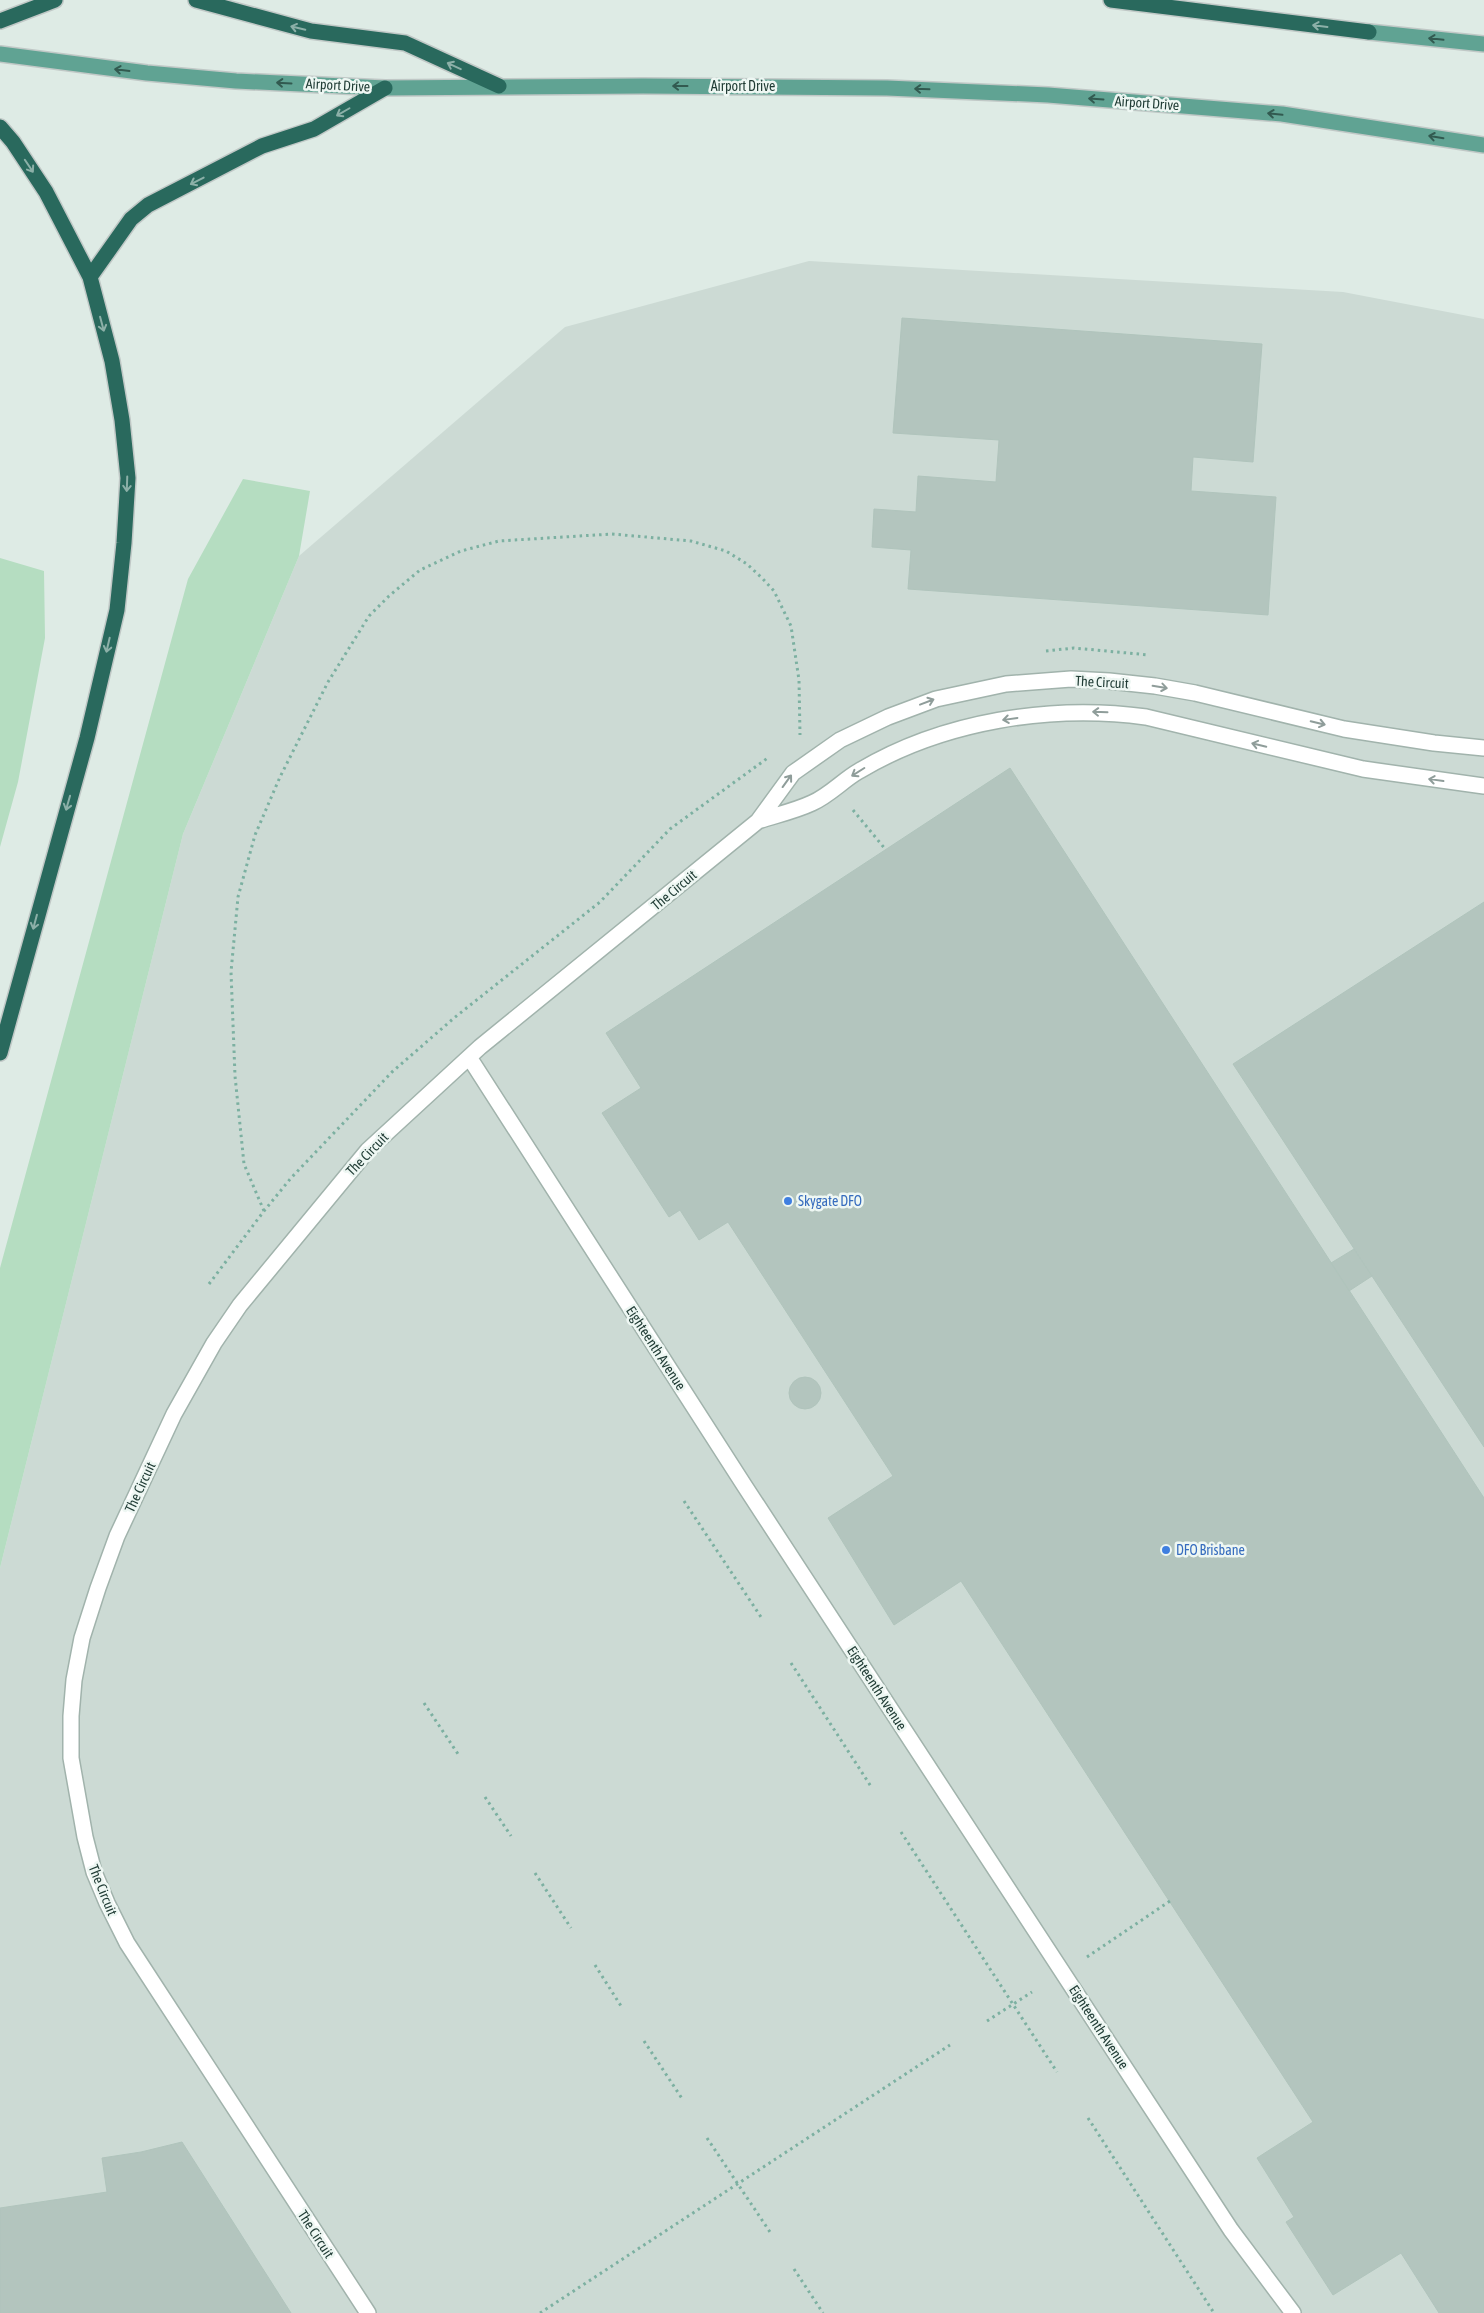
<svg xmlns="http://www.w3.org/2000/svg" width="1484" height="2313" font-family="'Asap Condensed',sans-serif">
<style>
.built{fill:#ccdad4}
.green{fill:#b5ddc1}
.building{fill:#b3c5be;stroke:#b0c4bc}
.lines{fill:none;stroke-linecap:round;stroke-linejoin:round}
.minor-casing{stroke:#a1b3ac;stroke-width:18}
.major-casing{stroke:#c0c8c6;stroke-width:18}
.highway-casing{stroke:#c0c8c6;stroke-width:18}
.path{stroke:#7cb0a1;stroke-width:3;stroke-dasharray:2.5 4;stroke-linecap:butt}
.minor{stroke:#fff;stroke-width:15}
.major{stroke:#60a393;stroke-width:15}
.highway{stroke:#29695d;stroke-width:15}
.oneway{stroke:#8cb0a8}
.oneway2{stroke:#325a50}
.oneway3{stroke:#8f9d9a}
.shop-dot{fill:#3f7fe0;stroke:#eef7f3;stroke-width:2}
.labels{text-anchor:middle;stroke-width:5;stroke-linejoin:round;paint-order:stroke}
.street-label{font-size:14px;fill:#1f3b34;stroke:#eef7f3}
.shop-label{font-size:14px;fill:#366cbe;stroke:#eef7f3;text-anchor:start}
</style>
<rect width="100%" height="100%" fill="#deebe5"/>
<!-- built -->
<path class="built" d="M809,261L1343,292L1484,319V2313H0V1568L183,834L299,556L565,327Z"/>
<!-- green -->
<path class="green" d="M243,479L310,491L299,556L183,834L0,1568V1268L188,579Z
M0,558L44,571L45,638L18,782L0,847Z"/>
<!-- building -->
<path class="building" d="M902,318L1262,344L1253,462L1193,457L1191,491L1276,497L1268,615L908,589L911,550L872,547L874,509L916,512L918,476L996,482L999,440L893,433Z
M1010,768L1484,1498V2313H1439L1401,2253L1333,2295L1286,2222L1294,2217L1257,2158L1313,2122L961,1581L894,1625L828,1518L893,1476L728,1222L699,1240L680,1210L669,1217L602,1113L641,1088L606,1033Z
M1484,902V1447L1233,1064Z
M1354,1249L1372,1276L1349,1291L1331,1263Z
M789 1393a16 16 0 1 1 32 0a16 16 0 1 1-32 0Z
M182,2142L291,2313H0V2208L107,2192L102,2158L141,2152Z"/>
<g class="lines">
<defs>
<path id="minor" d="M758,821C776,815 795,811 812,803C830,795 843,780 859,771C943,721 1051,704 1146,717L1363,769L1484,786
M469,1057L744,1485L1231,2230L1293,2313
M368,2313L127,1943L107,1903L94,1872L85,1837L71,1758V1716L74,1680L82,1638L98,1588L117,1536L174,1414L214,1343L240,1305L368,1150L480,1047L758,821L793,773L840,740L888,717L936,699L1006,684L1071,679L1109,681L1155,686L1195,693L1344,729L1434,743L1484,748"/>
<path id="major" d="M1369,32L1484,44
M0,54L147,73L236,81L385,88L643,86L887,88L1048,95L1282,114L1484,145"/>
<path id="highway" d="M196,0L311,31L405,43L499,86
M1111,0L1369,32
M0,21L55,0
M0,127L13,142L46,192L90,277L112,361L122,420L128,478L124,543L117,610L87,738L0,1053
M90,277L131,219L148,205L262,146L314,129L385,88"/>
</defs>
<!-- minor casing -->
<use href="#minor" class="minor-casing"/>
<!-- major casing -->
<use href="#major" class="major-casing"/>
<!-- highway casing -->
<use href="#highway" class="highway-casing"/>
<!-- path -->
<path class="path" d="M1046,651L1074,648L1149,655
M853,810L886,850
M264,1211L244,1164L235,1076L231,972L238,897L255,835L280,777L328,682L369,616L389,596L420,570L461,551L499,541L612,534L691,541L726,551L747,564L763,579L774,591L791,626L799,680L800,735
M209,1284L264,1211L291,1178L392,1072L454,1018L600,902L670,829L769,757
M684,1501L763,1620
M791,1663L872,1788
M424,1703L460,1757
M485,1797L511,1836
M901,1832L1057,2072
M535,1873L571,1928
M1087,1957L1170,1901
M595,1965L621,2006
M987,2021L1032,1992
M644,2041L683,2100
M1088,2118L1214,2313
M707,2138L770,2232
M794,2269L823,2313
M540,2313L950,2045"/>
<!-- minor -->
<use href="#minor" class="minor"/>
<!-- major -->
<use href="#major" class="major"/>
<!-- highway -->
<use href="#highway" class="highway"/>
</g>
<!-- one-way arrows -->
<defs><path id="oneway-shaft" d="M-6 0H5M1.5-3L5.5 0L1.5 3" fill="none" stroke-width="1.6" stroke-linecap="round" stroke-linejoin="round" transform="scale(1.25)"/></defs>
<g class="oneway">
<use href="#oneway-shaft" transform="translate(1320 26) rotate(-173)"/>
<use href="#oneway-shaft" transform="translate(298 28) rotate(-167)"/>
<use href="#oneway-shaft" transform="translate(454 66) rotate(-155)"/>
<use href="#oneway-shaft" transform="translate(343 112) rotate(150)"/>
<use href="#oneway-shaft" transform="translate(29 166) rotate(56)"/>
<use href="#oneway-shaft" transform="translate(197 181) rotate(153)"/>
<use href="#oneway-shaft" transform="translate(102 324) rotate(75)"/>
<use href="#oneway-shaft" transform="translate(127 484) rotate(92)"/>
<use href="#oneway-shaft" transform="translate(108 645) rotate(103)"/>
<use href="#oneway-shaft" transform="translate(68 803) rotate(106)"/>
<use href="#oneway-shaft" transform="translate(35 922) rotate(105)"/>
</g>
<g class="oneway2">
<use href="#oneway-shaft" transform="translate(1436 39) rotate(-174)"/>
<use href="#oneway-shaft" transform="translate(122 70) rotate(-173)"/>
<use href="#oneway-shaft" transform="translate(284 83) rotate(-177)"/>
<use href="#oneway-shaft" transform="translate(680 86) rotate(-180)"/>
<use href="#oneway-shaft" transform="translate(922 89) rotate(-178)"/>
<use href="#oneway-shaft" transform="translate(1096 99) rotate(-176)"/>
<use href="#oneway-shaft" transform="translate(1275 114) rotate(-174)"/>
<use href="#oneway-shaft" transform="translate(1436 137) rotate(-171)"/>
</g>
<g class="oneway3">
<use href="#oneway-shaft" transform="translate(1160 687) rotate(9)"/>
<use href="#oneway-shaft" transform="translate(927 702) rotate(-21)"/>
<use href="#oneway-shaft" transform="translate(1100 712) rotate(-178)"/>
<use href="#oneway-shaft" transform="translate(1010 719) rotate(172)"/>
<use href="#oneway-shaft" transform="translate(1318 723) rotate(13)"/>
<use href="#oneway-shaft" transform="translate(1259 745) rotate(-166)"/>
<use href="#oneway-shaft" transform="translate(858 772) rotate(148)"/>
<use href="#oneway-shaft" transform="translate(1436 780) rotate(-172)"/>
<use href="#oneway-shaft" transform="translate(787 781) rotate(-54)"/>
</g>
<!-- markers -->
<g class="shop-dot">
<circle cx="788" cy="1201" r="5"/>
<circle cx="1166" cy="1550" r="5"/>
</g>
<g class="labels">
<!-- street labels -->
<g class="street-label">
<text transform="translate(338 85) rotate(3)" y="5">Airport Drive</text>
<text x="743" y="91">Airport Drive</text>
<text transform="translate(1147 103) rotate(4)" y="5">Airport Drive</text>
<text transform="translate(1102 682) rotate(3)" y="5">The Circuit</text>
<text transform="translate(674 890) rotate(-40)" y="5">The Circuit</text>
<text transform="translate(367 1154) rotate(-46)" y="5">The Circuit</text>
<text transform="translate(656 1348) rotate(57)" y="5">Eighteenth Avenue</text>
<text transform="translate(140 1487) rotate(-65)" y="5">The Circuit</text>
<text transform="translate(877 1688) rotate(57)" y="5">Eighteenth Avenue</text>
<text transform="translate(103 1890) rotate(68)" y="5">The Circuit</text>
<text transform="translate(1099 2027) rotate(57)" y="5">Eighteenth Avenue</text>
<text transform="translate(316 2234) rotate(57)" y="5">The Circuit</text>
</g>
<!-- shop labels -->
<g class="shop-label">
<text x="798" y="1206">Skygate DFO</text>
<text x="1176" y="1555">DFO Brisbane</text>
</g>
</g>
</svg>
